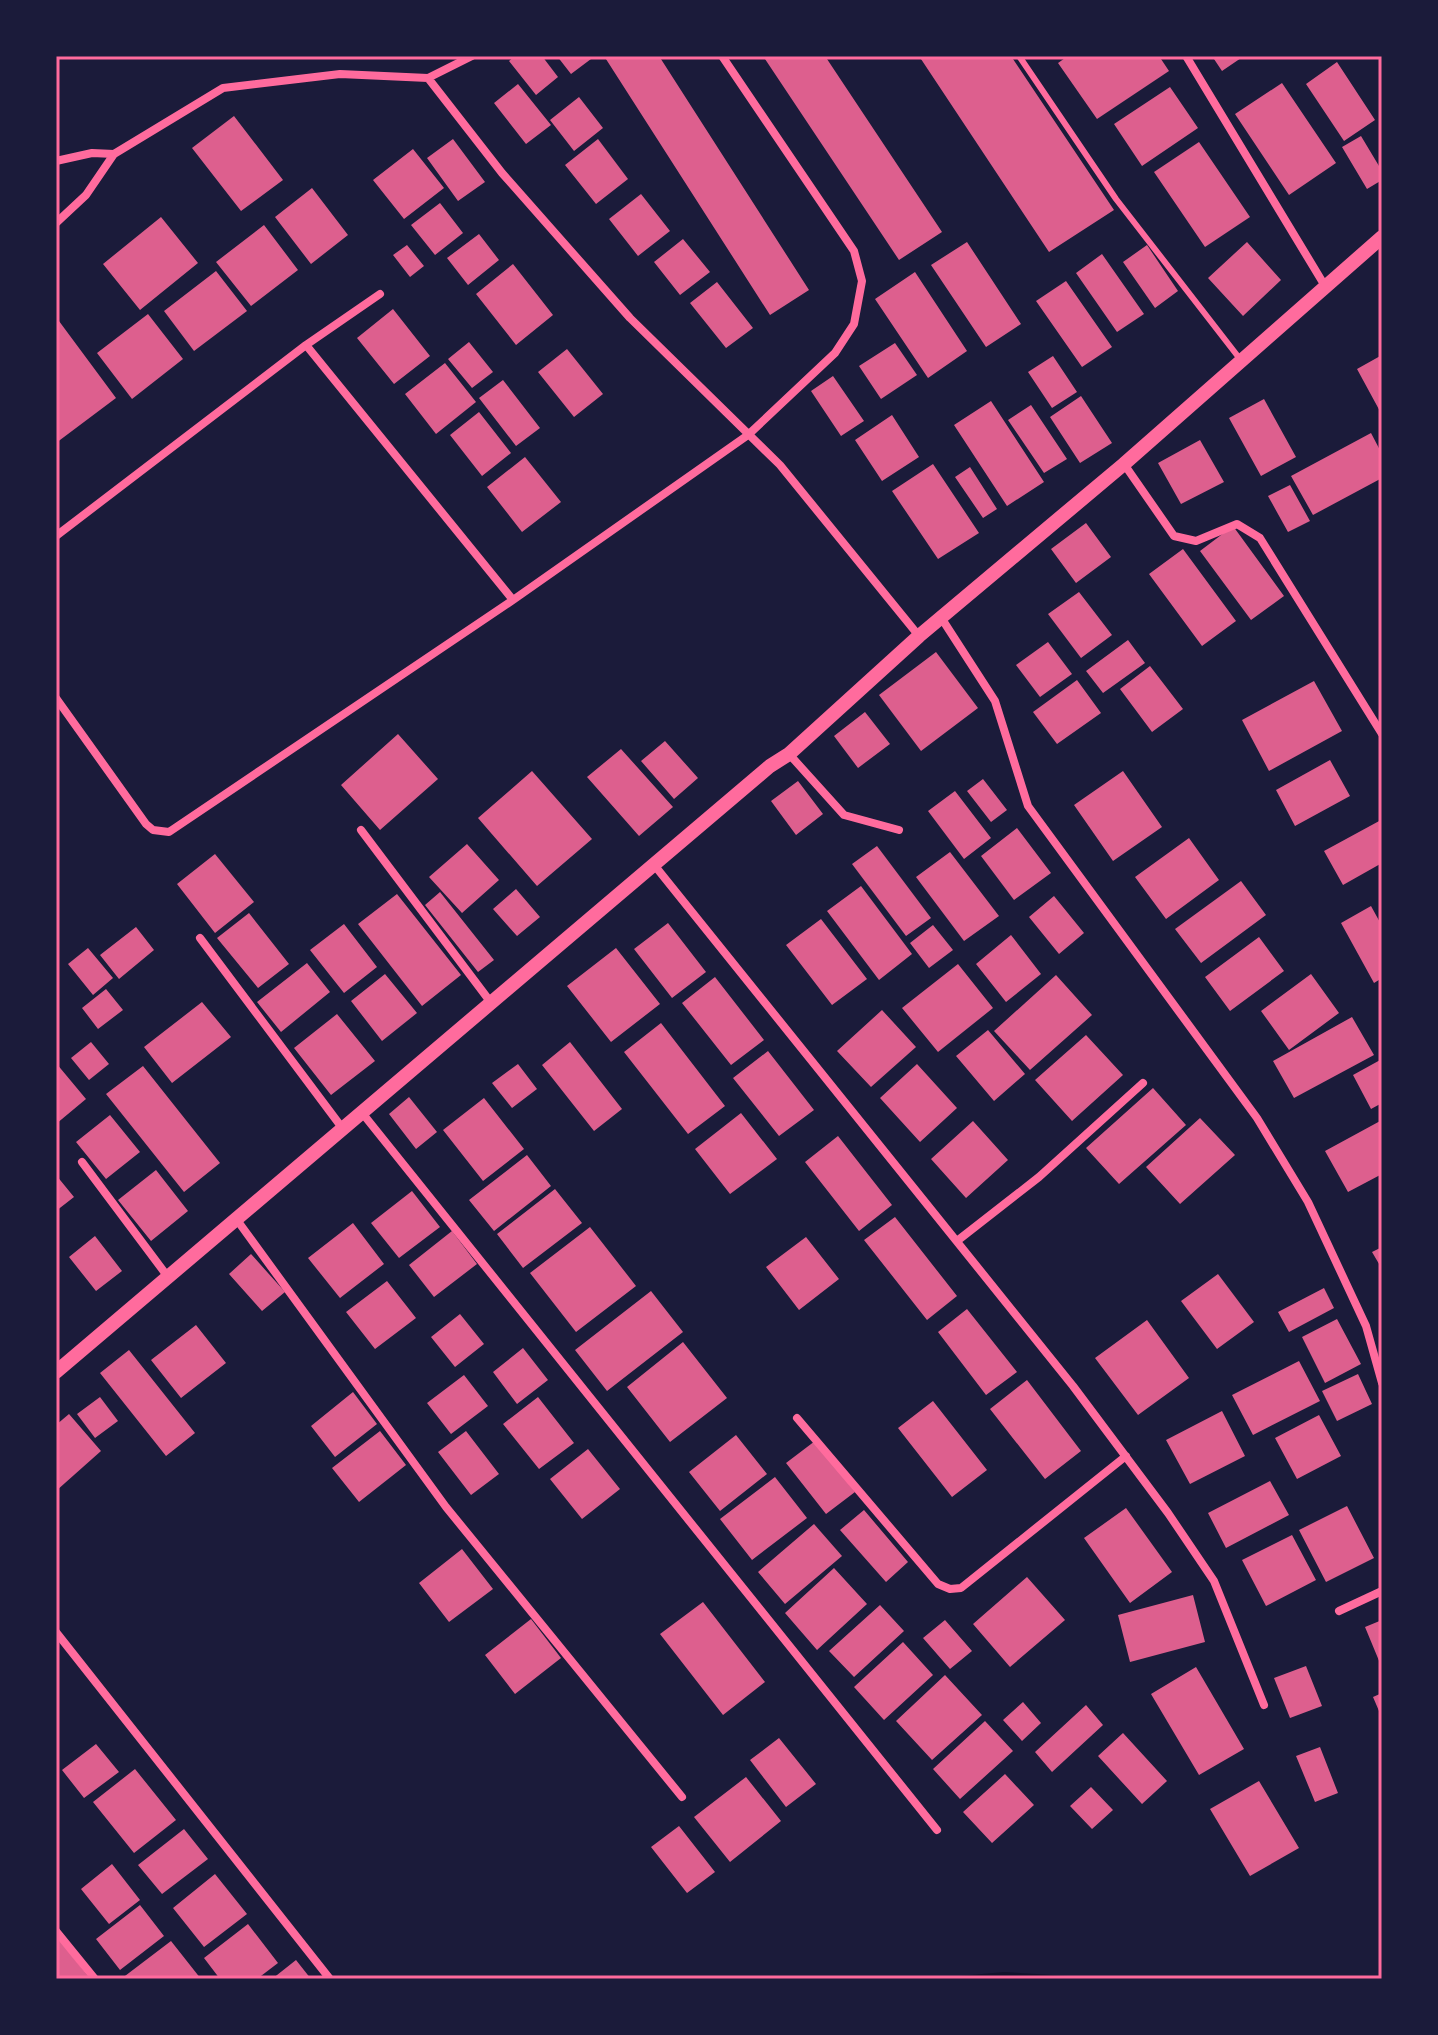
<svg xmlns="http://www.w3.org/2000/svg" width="1438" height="2035" font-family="Poppins,sans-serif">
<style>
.water{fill:#12122b}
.building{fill:#dd5f8e}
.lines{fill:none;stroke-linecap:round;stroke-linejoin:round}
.service{stroke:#ff6b9d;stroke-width:6}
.minor{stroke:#ff6b9d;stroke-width:8}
.tertiary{stroke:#ff6b9d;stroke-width:14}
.neatline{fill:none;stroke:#ff6b9d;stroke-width:3}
</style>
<rect width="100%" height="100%" fill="#1b1b3a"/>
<!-- water -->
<path class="water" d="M1004,1972L1101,1978L1176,1976L1185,1979H926Z"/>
<!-- building -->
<path class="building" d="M515,56H542L558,77L536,95L509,61Z
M557,56H595L571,74Z
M604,56H659L809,290L770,315Z
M763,56H825L942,232L899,260Z
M919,56H1011L1114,210L1049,252Z
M1068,56H1159L1169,71L1097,119L1058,63Z
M1212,56H1244L1222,71Z
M1337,62L1375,120L1344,141L1306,84Z
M1282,83L1336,163L1289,195L1235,114Z
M518,84L551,125L526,144L494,103Z
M1170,87L1198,128L1142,166L1114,124Z
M579,97L603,128L574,151L550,120Z
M234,116L283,180L241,211L192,148Z
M1361,136L1382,171V180L1367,189L1342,147Z
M453,139L485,182L458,201L427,158Z
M598,139L628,179L596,204L565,165Z
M1199,142L1250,217L1205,247L1154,172Z
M413,149L444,188L404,219L373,180Z
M312,188L348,235L311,264L275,217Z
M641,194L670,231L638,256L609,219Z
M440,203L463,233L435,255L411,225Z
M161,217L198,263L140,310L103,264Z
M264,225L298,270L251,306L216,262Z
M479,234L499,260L468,285L447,258Z
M683,239L710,272L680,295L654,262Z
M967,242L1021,324L986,347L931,265Z
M1247,242L1281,280L1243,316L1208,278Z
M407,245L424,266L410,277L393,255Z
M1147,245L1178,291L1155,308L1123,262Z
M1102,254L1144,314L1117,332L1076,273Z
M513,264L553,315L516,345L476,294Z
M216,271L247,311L194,351L164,311Z
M915,272L967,351L928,378L875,299Z
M1066,281L1112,347L1082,367L1036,301Z
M717,282L753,328L726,348L690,303Z
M393,309L430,356L394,384L357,338Z
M148,314L183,359L132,399L97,353Z
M56,317L116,398L56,443Z
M469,342L493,372L472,388L448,359Z
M895,343L917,375L881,399L859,366Z
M567,349L603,394L574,417L538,372Z
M1382,355V415L1357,369Z
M1053,356L1077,392L1052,408L1028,372Z
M445,363L476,402L436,434L405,394Z
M833,376L864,421L841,436L811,391Z
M503,380L540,428L516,446L479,398Z
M1081,396L1112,443L1080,463L1050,417Z
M1264,399L1296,457L1261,476L1229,418Z
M991,401L1044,482L1007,506L954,425Z
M1031,405L1067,459L1044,473L1008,420Z
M479,412L511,453L482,476L450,435Z
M892,415L919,457L882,481L855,440Z
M1371,433L1382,454V478L1313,515L1291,476Z
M1200,440L1224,482L1181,504L1158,463Z
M525,457L561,502L522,532L487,487Z
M933,464L979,533L938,559L892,491Z
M970,467L997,509L983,518L955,477Z
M1290,485L1310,521L1288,532L1268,496Z
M1086,523L1111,557L1076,583L1051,549Z
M1233,526L1284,596L1251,620L1200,551Z
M1183,549L1236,621L1202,646L1149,574Z
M1079,592L1112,635L1081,658L1048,614Z
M1128,640L1145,663L1103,693L1086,671Z
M1048,642L1072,674L1040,697L1016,665Z
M936,652L978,708L921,751L879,695Z
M1150,666L1183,709L1152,732L1120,689Z
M1077,680L1101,713L1057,744L1033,712Z
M1314,681L1342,731L1269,771L1242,720Z
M865,712L890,744L858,768L834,736Z
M398,734L438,779L380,830L341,785Z
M665,741L698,778L674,799L641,761Z
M621,749L673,807L639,836L587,777Z
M1330,760L1350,796L1295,826L1276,790Z
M532,771L592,839L537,886L478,818Z
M1123,771L1162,827L1113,861L1074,805Z
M983,779L1007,810L991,822L967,791Z
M798,781L823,814L796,835L771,801Z
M955,791L991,838L964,859L928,811Z
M1381,820L1382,863L1343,885L1324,851Z
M1017,828L1051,873L1014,900L981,856Z
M1189,838L1219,880L1166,919L1135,877Z
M467,844L499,880L462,913L429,877Z
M877,846L931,918L906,936L852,864Z
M950,852L999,916L964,941L916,877Z
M215,854L254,902L215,933L177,884Z
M1241,881L1266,915L1201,963L1175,929Z
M861,886L912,954L879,980L827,911Z
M516,889L540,917L517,936L493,909Z
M440,892L494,960L478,972L425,905Z
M397,894L461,975L422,1006L358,924Z
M1054,896L1084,933L1059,954L1029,917Z
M1371,906L1382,926V978L1374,983L1341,923Z
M249,913L289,964L258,988L217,938Z
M821,919L867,979L832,1005L786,945Z
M668,923L706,972L672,998L634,949Z
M344,924L377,967L344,993L310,950Z
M933,925L953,950L929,968L910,943Z
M136,927L154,950L119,979L100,955Z
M1011,935L1041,974L1006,1002L976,964Z
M1259,937L1284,971L1230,1011L1205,977Z
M88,948L113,978L93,995L68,964Z
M616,948L660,1004L611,1042L567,986Z
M307,963L330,992L281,1032L257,1002Z
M958,964L993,1008L938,1052L902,1008Z
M385,974L417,1013L382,1041L351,1001Z
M1311,974L1339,1013L1289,1050L1261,1011Z
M1056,975L1092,1015L1030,1070L994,1031Z
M715,977L764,1040L731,1065L682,1003Z
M106,989L123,1010L98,1029L82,1008Z
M202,1002L231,1037L172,1083L144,1047Z
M882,1010L916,1047L871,1087L837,1051Z
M337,1014L375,1061L331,1095L294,1048Z
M1352,1017L1374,1055L1294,1098L1273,1061Z
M661,1023L725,1106L688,1134L624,1052Z
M988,1030L1025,1074L994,1101L956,1056Z
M1086,1035L1123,1075L1072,1121L1035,1080Z
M91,1042L109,1064L89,1080L71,1058Z
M570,1042L622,1109L594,1131L542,1065Z
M768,1051L814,1110L779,1136L733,1078Z
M1382,1059V1103L1371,1109L1353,1075Z
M56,1063L86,1099L56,1124Z
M518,1064L537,1089L512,1108L492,1083Z
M917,1064L957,1108L920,1142L880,1098Z
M143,1066L220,1163L184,1192L106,1094Z
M1153,1088L1186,1125L1119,1184L1086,1148Z
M409,1097L437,1132L416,1149L389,1114Z
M484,1098L524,1149L483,1181L443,1130Z
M741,1113L777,1159L730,1194L695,1149Z
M110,1115L140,1152L106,1179L76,1142Z
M1200,1118L1235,1155L1180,1204L1146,1167Z
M1382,1120V1174L1348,1192L1325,1151Z
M973,1121L1008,1160L966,1198L931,1159Z
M838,1136L892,1205L859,1231L805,1162Z
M527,1155L551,1186L494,1231L469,1200Z
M156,1170L188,1211L151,1241L118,1200Z
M56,1175L74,1197L56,1211Z
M555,1189L582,1223L523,1268L497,1234Z
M412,1191L440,1227L399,1258L371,1223Z
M895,1217L957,1296L927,1320L864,1240Z
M353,1223L384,1264L340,1298L308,1258Z
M590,1227L636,1286L576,1332L530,1273Z
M452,1231L477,1264L434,1297L409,1265Z
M95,1236L122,1271L96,1291L69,1257Z
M806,1237L839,1279L799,1310L766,1267Z
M1382,1247V1269L1372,1252Z
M251,1254L285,1292L262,1311L229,1274Z
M1218,1274L1254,1322L1217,1349L1181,1301Z
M387,1281L416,1318L375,1349L346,1312Z
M1324,1288L1334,1308L1289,1332L1278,1312Z
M651,1291L683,1332L607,1391L575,1350Z
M967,1309L1017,1372L986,1395L938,1332Z
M460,1314L484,1344L455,1367L431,1337Z
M1337,1319L1361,1364L1325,1383L1302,1337Z
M1147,1320L1189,1378L1138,1415L1095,1358Z
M196,1325L226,1363L181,1398L151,1360Z
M683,1342L727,1398L670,1442L627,1387Z
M523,1348L548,1380L517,1404L493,1372Z
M129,1350L195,1433L166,1456L100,1373Z
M1299,1361L1320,1401L1253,1435L1232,1395Z
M1358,1374L1372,1404L1337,1421L1322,1391Z
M464,1375L488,1406L451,1434L427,1403Z
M1027,1380L1081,1451L1045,1479L990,1409Z
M353,1392L377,1424L335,1457L311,1426Z
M100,1397L118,1421L95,1438L77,1414Z
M538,1397L574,1443L539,1469L503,1424Z
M933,1401L987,1470L952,1497L898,1428Z
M1222,1411L1245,1456L1190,1484L1166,1440Z
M69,1414L101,1451L56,1491V1425Z
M1319,1415L1341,1456L1297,1479L1275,1438Z
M380,1431L406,1465L359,1502L332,1468Z
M466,1431L499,1474L471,1495L438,1452Z
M736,1435L767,1474L720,1511L689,1472Z
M815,1441L855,1492L826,1514L786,1463Z
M588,1449L620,1489L582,1519L550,1479Z
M775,1477L807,1518L752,1560L720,1519Z
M1270,1481L1289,1515L1226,1548L1208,1513Z
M1347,1506L1374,1558L1326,1582L1299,1530Z
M1126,1508L1172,1572L1130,1603L1084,1538Z
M864,1510L908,1562L886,1582L840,1530Z
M814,1524L842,1556L785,1604L758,1572Z
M1292,1535L1316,1580L1266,1606L1242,1560Z
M462,1549L493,1589L449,1622L419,1583Z
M834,1568L867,1604L817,1650L785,1613Z
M1027,1577L1065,1620L1010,1667L973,1624Z
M1193,1595L1205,1642L1130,1662L1118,1615Z
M703,1602L765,1682L723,1715L660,1634Z
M880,1605L904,1631L854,1677L829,1651Z
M531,1619L561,1658L515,1694L485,1655Z
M945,1620L972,1651L950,1669L923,1638Z
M1382,1620V1668L1365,1627Z
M903,1642L933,1675L884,1720L854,1687Z
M1306,1666L1322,1706L1290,1718L1274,1678Z
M1196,1667L1244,1749L1199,1775L1151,1694Z
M945,1675L982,1715L932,1760L896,1721Z
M1382,1693V1718L1373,1697Z
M1023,1702L1041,1723L1022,1741L1003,1720Z
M1086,1705L1103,1725L1052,1772L1035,1752Z
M985,1721L1013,1751L960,1799L933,1769Z
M1123,1733L1167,1781L1142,1804L1098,1756Z
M779,1738L816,1784L786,1807L750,1760Z
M96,1744L119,1772L84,1798L62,1770Z
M1320,1747L1338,1793L1315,1802L1296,1756Z
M135,1769L176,1820L134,1853L93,1802Z
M1005,1774L1034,1805L992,1843L963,1812Z
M746,1777L781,1821L730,1862L694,1817Z
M1259,1781L1299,1848L1250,1876L1210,1809Z
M1091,1787L1113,1810L1092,1829L1070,1806Z
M679,1826L715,1872L687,1893L651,1847Z
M184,1829L208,1859L162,1894L138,1865Z
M112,1864L140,1900L109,1924L81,1889Z
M215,1874L247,1914L204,1947L173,1908Z
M140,1905L164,1936L120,1970L96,1939Z
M248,1924L278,1963L257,1979H220L204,1958Z
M56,1935L90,1979H56Z
M171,1941L201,1979H121Z
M296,1960L311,1979H272Z"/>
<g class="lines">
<!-- service -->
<path class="service" d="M1019,56L1116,199L1240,359"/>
<!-- minor -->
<path class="minor" d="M1186,56L1325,286
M428,78L472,56
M56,161L92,153L114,154
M56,223L86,195L114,154L223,88L340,74L428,78L502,173L630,318L780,465L919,636
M306,345L513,600
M1124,464L1174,536L1196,541L1237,524L1260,538L1382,734
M56,536L306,345L380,294
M942,619L995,701L1028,806L1257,1118L1308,1202L1366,1326L1382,1383
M56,698L146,824L153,830L169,832L513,600L748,435L835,353L854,324L862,281L854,251L722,56
M789,754L844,815L899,830
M361,830L492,1004
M655,866L1073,1386L1168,1513L1214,1581L1264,1705
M200,938L343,1129
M363,1114L937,1830
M82,1162L168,1277
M237,1220L446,1507L682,1797
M957,1241L1039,1177L1143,1083
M797,1418L938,1584L950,1589L961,1588L1126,1456
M1339,1611L1382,1591
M56,1632L330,1979
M56,1931L95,1979"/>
<!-- tertiary -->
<path class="tertiary" d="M56,1372L770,766L789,754L919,636L1124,464L1382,237"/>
</g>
<!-- border -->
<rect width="1438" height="2035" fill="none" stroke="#1b1b3a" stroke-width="116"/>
<rect x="58" y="58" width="1322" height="1919" class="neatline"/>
</svg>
